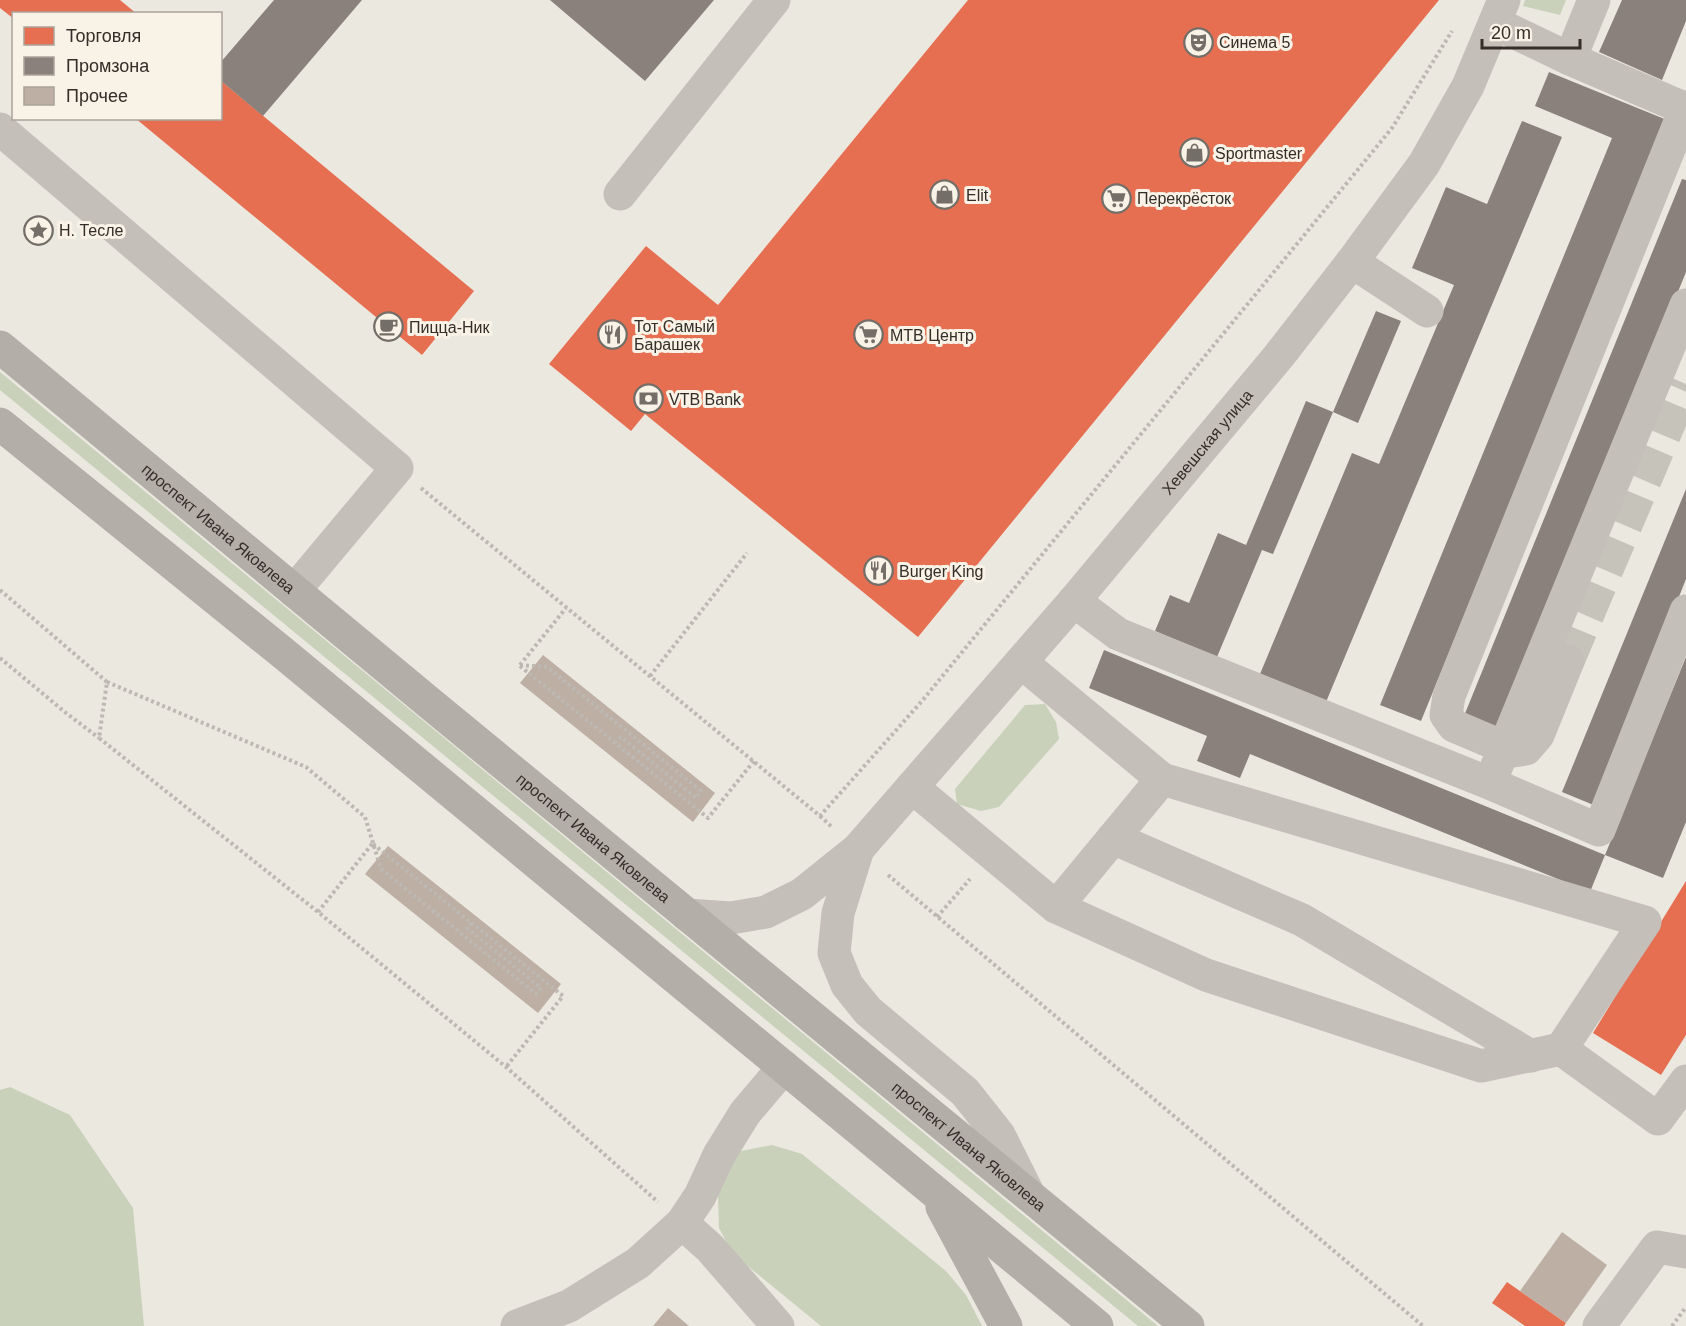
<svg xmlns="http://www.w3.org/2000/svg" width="1686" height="1326" font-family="Arial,sans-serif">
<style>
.green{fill:#c9d1bb}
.shops{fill:#e76f51}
.industry{fill:#8a817c}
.building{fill:#bdafa3}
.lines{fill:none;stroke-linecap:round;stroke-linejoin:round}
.minor-tunnel{stroke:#c6c3bb;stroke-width:33;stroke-dasharray:33 16;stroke-linecap:butt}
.path{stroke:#bdb8b2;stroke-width:4;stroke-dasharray:3 3;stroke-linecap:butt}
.minor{stroke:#c4bfb9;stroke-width:33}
.major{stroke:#b3aea8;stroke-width:33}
.labels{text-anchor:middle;stroke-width:6;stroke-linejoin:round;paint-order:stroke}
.poi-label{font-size:16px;fill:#342d28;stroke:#f8f2e7;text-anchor:start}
.street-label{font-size:16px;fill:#342d28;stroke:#f8f2e7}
</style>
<rect width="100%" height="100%" fill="#ebe8e0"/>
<!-- green -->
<path class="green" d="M1525,0H1566L1560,15L1523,6Z
M0,372L1158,1326H1138L0,390Z
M1045,704L1056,722L1059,739L999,807L981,811L957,804L955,789L1025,705Z
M10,1087L70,1115L133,1208L144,1326H0V1090Z
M772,1145L802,1154L946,1271L966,1295L982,1326H821L733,1254L719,1228L718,1195L728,1165L741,1151Z"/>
<!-- shops -->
<path class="shops" d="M0,0H120L137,14H14V19L0,8Z
M968,0H1439L918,637L645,414L631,431L549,364L646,246L718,305Z
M220,80L474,291L422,355L135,118H220Z
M1686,881V1035L1661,1075L1593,1033Z
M1507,1282L1566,1323L1564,1326H1525L1492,1303Z"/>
<!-- industry -->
<path class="industry" d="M274,0H362L263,116L220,80V63Z
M550,0H714L645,81Z
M1622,0H1686V21L1662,80L1599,52Z
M1549,72L1667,120L1421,721L1380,705L1612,138L1535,106Z
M1522,121L1562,137L1326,702L1260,674L1352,453L1379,464L1454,285L1412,268L1446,187L1487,204Z
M1682,179L1686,180V272L1500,730L1464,716Z
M1376,311L1401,321L1358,423L1333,412L1273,554L1262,550L1217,657L1155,631L1170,595L1189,603L1218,533L1246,545L1306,401L1333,412Z
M1686,489V579L1596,806L1562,792Z
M1104,650L1605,855L1686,657V822L1663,878L1605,855L1590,892L1250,754L1240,778L1197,761L1207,736L1089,688Z"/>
<!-- building -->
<path class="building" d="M543,655L715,793L693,822L520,683Z
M388,846L561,984L538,1013L365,874Z
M1562,1232L1607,1265L1566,1323L1520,1291Z
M668,1308L689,1326H653Z"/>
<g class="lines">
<!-- minor-tunnel -->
<path class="minor-tunnel" d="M1568,661L1686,384"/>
<!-- path -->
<path class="path" d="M421,488L820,816L922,701L1392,128L1452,31
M0,590L107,682L99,738L318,912L506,1067L658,1202
M0,658L66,713L99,738
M520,665L547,667L701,791L696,798L621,737L616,742
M520,665L566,608
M520,666L708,818L754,761
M650,676L747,553
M107,682L306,767L365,817L381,869L536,994L541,988L467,928L472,923
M820,816L833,828
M373,844L563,996L506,1067
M888,875L1423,1326
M318,912L372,844
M937,917L970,879
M1672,1326L1686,1307"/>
<!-- minor -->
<g class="minor">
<path d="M1495,23L1570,59L1686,109"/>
<path d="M1570,59L1594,0"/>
<path d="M0,129L397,468L294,591"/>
<path d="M620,194L774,0"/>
<path d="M1352,262L1427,311"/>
<path d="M1074,601L1118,634L1489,783L1599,830L1686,611"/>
<path d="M1568,661L1538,735L1526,749L1513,751L1454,726L1446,715L1449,696L1686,107"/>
<path d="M1021,662L1162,779L1056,907"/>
<path d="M1496,768L1686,305"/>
<path d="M1162,779L1645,922L1561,1049L1658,1119L1686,1081"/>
<path d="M912,787L1056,907L1206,975L1481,1066L1561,1049"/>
<path d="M1113,838L1302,920L1531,1056"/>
<path d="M858,849L838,913L834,953L847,985L868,1011L965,1092L999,1135L1029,1195"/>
<path id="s1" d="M687,915L731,918L766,912L802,894L858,849L1074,601L1278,357L1352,262L1424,164L1468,86L1504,0"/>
<path d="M682,1223L710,1248L778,1326"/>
<path d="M517,1326L569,1306L638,1263L682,1223L700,1196L719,1155L745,1113L784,1067"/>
<path d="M1599,1326L1657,1247L1686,1252"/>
</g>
<!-- major -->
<g class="major">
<path id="s2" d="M0,347L438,710L1188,1326"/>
<path d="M0,424L283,653L1097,1326"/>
<path d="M942,1207L1006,1326"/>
</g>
</g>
<!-- icons -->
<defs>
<symbol id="theatre-ring" viewBox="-11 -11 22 22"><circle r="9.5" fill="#f8f2e7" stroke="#746e68" stroke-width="1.5"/><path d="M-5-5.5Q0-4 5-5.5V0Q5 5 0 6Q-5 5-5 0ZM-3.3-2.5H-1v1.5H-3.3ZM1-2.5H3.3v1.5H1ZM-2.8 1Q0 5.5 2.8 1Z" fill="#746e68"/></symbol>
<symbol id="shop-ring" viewBox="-11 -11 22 22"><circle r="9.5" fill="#f8f2e7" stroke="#746e68" stroke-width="1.5"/><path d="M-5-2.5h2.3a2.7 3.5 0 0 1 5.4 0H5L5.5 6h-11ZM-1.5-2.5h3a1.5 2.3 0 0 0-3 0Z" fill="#746e68"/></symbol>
<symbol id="supermarket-ring" viewBox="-11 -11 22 22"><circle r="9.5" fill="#f8f2e7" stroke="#746e68" stroke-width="1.5"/><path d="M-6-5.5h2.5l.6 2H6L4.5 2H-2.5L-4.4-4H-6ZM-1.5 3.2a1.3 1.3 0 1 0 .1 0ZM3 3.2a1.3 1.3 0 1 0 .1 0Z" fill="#746e68"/></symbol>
<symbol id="sight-ring" viewBox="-11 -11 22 22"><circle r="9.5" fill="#f8f2e7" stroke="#746e68" stroke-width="1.5"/><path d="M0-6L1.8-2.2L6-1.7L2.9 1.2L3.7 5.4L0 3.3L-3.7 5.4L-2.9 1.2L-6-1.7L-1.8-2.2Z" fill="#746e68"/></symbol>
<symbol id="cafe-ring" viewBox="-11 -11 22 22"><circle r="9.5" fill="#f8f2e7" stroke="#746e68" stroke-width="1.5"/><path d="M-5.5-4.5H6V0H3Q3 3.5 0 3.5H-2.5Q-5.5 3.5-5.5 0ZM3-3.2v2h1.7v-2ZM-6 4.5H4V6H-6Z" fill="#746e68"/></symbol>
<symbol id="restaurant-ring" viewBox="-11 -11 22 22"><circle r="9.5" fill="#f8f2e7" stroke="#746e68" stroke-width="1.5"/><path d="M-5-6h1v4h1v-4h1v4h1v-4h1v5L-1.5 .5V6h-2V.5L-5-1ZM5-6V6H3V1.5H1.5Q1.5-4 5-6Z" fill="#746e68"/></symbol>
<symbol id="bank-ring" viewBox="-11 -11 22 22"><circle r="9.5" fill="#f8f2e7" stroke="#746e68" stroke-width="1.5"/><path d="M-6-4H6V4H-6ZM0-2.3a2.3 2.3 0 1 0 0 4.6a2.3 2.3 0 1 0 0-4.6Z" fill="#746e68"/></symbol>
</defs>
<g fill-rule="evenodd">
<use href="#theatre-ring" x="1182" y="26" width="33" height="33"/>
<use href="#shop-ring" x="1178" y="136" width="33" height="33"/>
<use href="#shop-ring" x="928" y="178" width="33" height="33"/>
<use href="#supermarket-ring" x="1100" y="182" width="33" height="33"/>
<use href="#sight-ring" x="22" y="214" width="33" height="33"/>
<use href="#cafe-ring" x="372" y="310" width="33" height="33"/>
<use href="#restaurant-ring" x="596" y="318" width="33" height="33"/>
<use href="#supermarket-ring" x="852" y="318" width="33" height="33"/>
<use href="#bank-ring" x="632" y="382" width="33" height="33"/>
<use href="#restaurant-ring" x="862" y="554" width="33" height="33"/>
</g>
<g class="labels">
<!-- poi labels -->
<g class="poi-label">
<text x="1219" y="48">Синема 5</text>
<text x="1215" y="159">Sportmaster</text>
<text x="966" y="201">Elit</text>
<text x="1137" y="204">Перекрёсток</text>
<text x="59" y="236">Н. Тесле</text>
<text x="634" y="332">Тот Самый<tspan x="634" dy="18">Барашек</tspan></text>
<text x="409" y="333">Пицца-Ник</text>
<text x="890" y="341">МТВ Центр</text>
<text x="669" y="405">VTB Bank</text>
<text x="899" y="577">Burger King</text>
</g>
<!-- street labels -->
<g class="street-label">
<text dy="6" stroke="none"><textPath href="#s1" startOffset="728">Хевешская улица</textPath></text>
<text dy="6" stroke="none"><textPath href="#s2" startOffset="284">проспект Ивана Яковлева</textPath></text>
<text dy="6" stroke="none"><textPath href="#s2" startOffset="770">проспект Ивана Яковлева</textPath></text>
<text dy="6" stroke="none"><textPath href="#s2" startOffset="1256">проспект Ивана Яковлева</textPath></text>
</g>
</g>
<!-- legend -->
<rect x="12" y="12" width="210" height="108" fill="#f8f2e7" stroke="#aaa39b" stroke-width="1.5"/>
<rect x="24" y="27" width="30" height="18" fill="#e76f51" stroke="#aaa39b" stroke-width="1.5"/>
<text x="66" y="42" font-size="18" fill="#342d28">Торговля</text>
<rect x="24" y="57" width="30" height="18" fill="#8a817c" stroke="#aaa39b" stroke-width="1.5"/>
<text x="66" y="72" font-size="18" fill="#342d28">Промзона</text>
<rect x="24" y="87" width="30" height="18" fill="#bdafa3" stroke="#aaa39b" stroke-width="1.5"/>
<text x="66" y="102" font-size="18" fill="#342d28">Прочее</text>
<!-- scale -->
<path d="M1482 39v9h98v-9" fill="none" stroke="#342d28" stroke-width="3"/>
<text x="1491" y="39" font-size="18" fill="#342d28" stroke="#f8f2e7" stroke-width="4.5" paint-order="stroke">20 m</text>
</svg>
